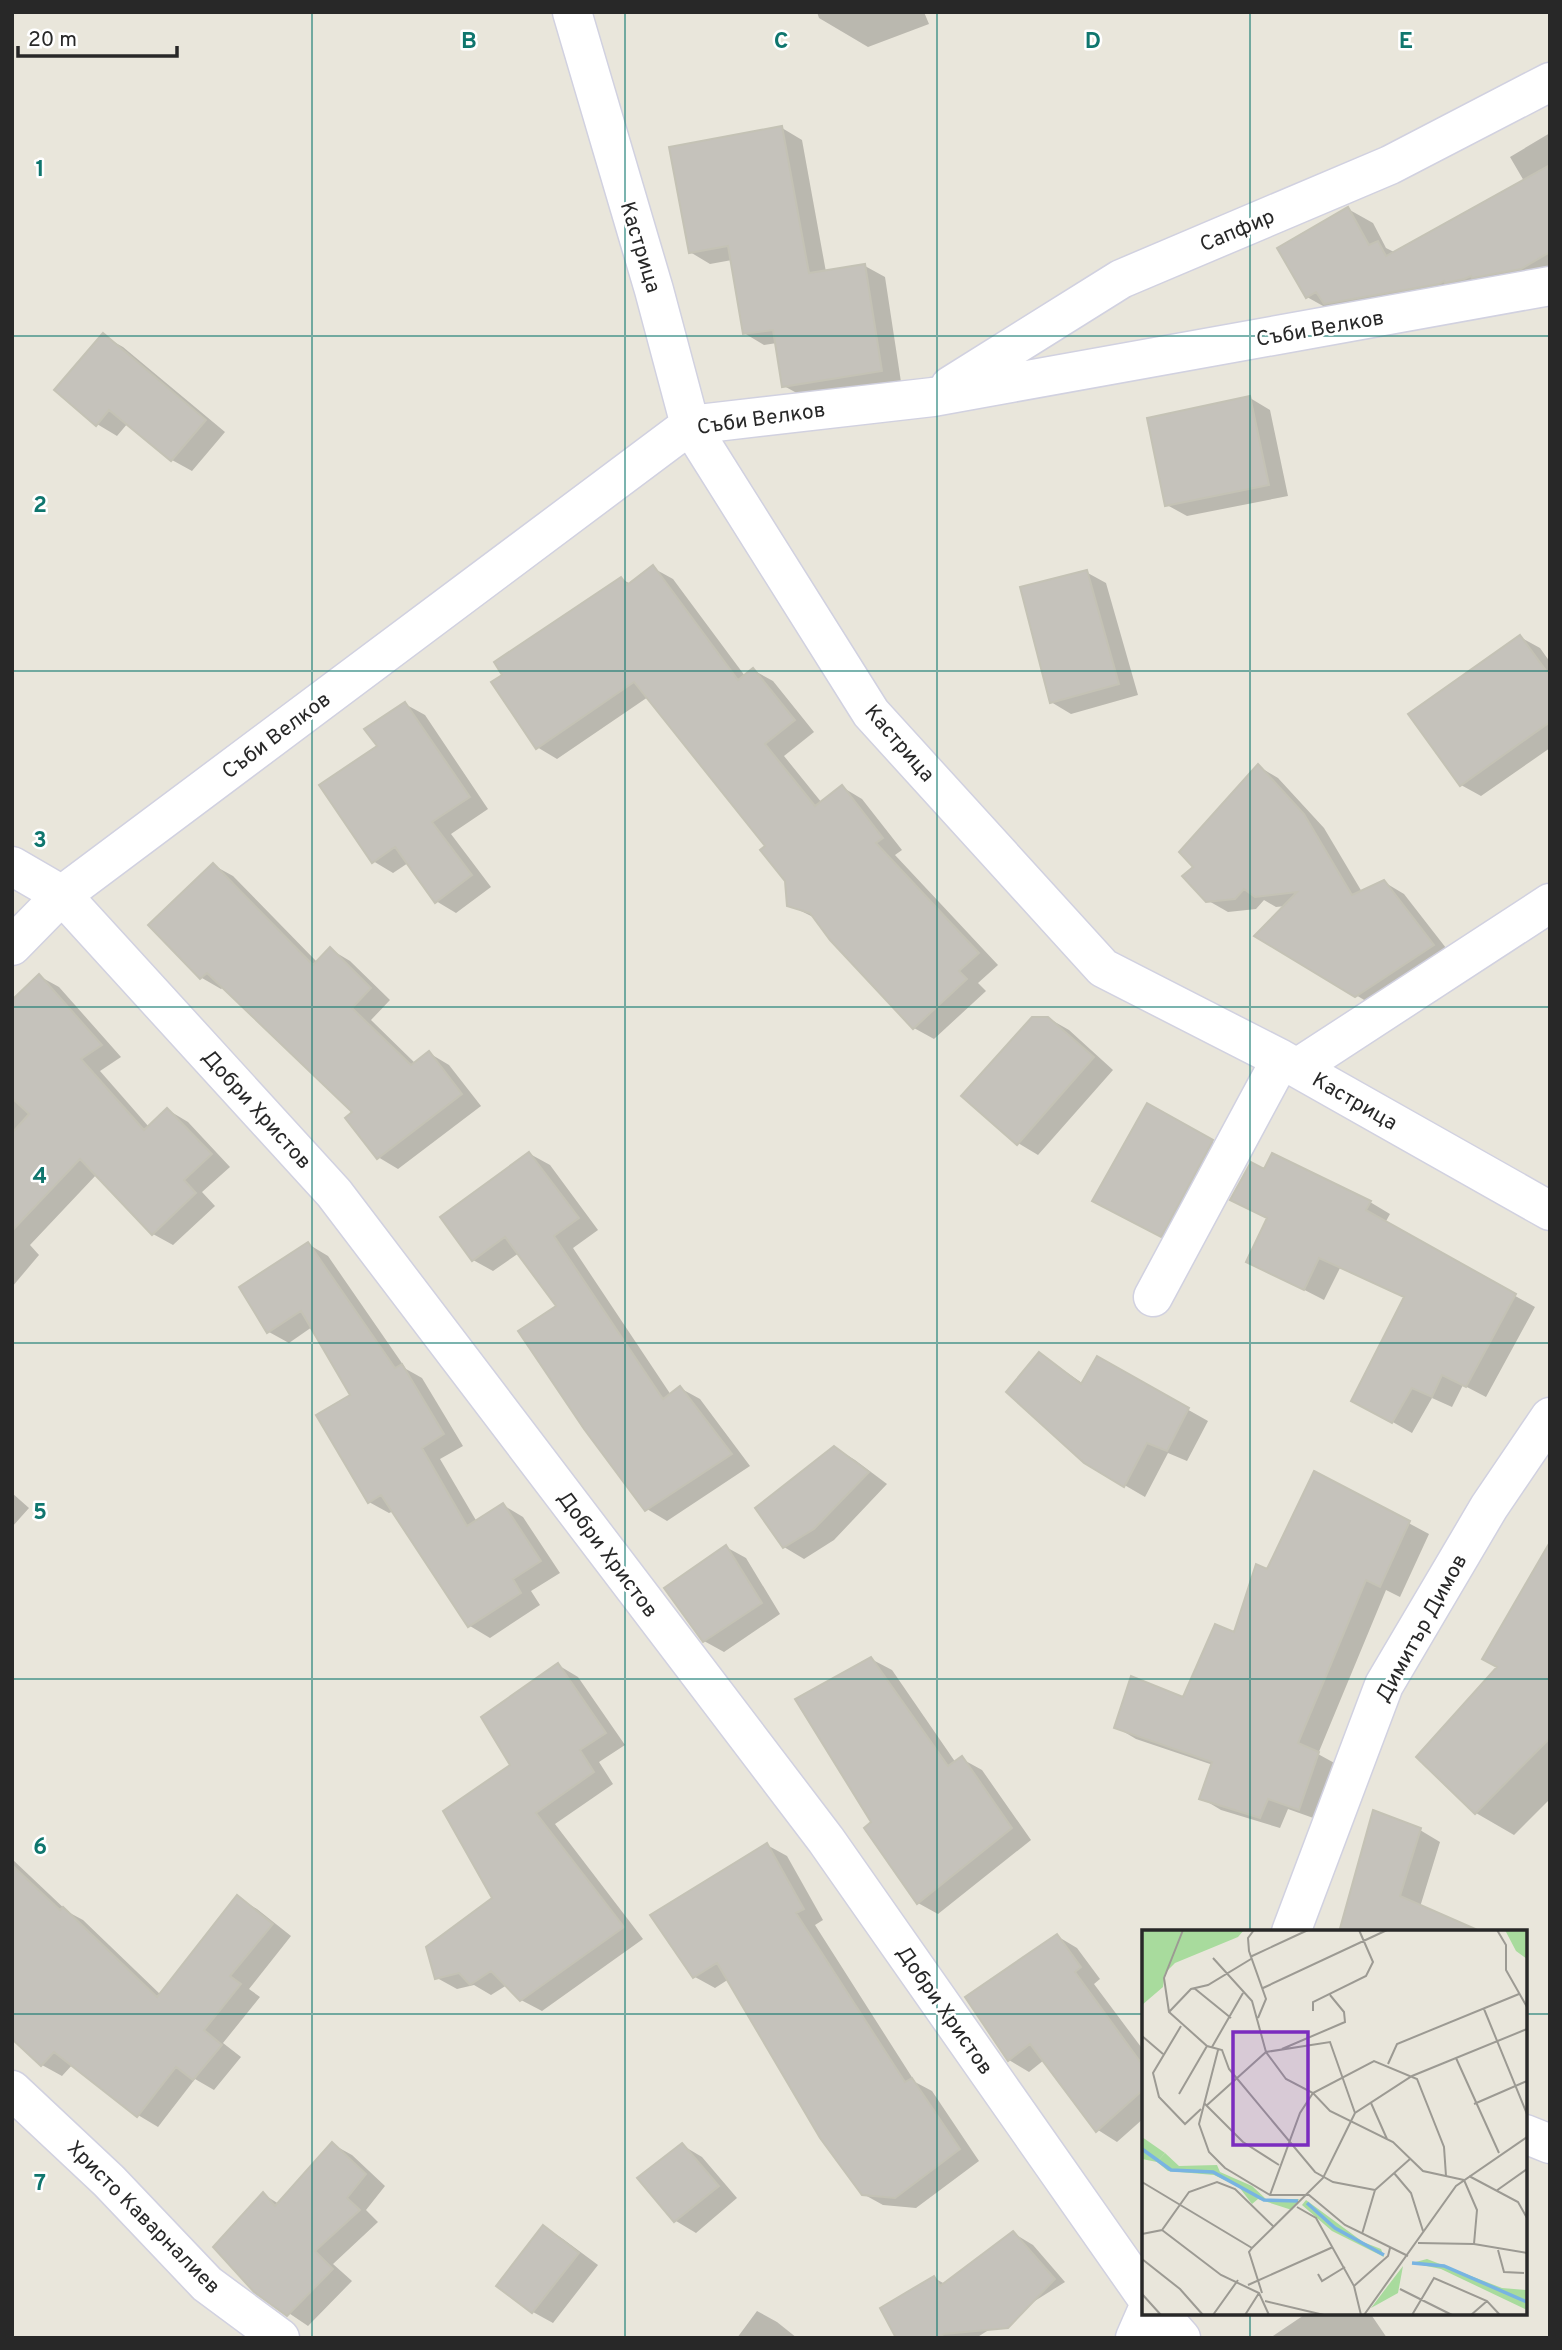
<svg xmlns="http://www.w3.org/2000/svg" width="1562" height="2350" font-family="Overpass,sans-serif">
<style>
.shadow{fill:#0003}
.building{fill:#c5c2bb;stroke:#c4c2b5;stroke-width:2}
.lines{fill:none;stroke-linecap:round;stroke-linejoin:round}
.minor-casing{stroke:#d1d1e0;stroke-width:41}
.minor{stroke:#fff;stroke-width:38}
.grid{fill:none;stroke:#0f766e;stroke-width:2;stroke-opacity:0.55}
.labels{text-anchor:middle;stroke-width:5;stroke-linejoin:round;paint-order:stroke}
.street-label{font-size:21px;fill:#282828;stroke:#fff}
.inset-river{fill:none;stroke:#78b4e2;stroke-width:3.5}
.inset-road{fill:none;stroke:#9c9a93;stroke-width:2}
.view{fill:#7b2cbf;fill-opacity:0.15;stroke:#7b2cbf;stroke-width:3.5}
.inset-edge{fill:none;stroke:#282828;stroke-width:3.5}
.grid-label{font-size:23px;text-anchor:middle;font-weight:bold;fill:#0f766e;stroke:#fff;stroke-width:5;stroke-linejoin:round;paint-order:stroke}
</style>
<rect width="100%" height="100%" fill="#e9e6db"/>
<!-- shadow -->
<path class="shadow" d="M817,12H924L929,24L868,47L819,18Z
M782,128L802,140L826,272L865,266L885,277L901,382L804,397L784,386L777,343L764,345L744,333L732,260L710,264L690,252Z
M1550,133V281L1332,311L1307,297L1348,209L1373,223L1386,248L1396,253L1524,181L1510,157Z
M103,336L123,347L225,432L192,471L172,460L128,423L117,436L97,424L57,390Z
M1250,398L1270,410L1288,496L1187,516L1167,505Z
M653,568L673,579L745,676L753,670L773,681L814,732L784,756L822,803L842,787L862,799L902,850L895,855L998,965L978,983L986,991L934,1039L914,1028L817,919L789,905L786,881L767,846L648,697L557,759L537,747L621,579L631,584Z
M1086,572L1106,583L1138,695L1071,714L1051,702Z
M1520,637L1540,648L1550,662V748L1481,796L1461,785Z
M405,704L425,715L488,809L451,834L491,887L456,913L436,901L408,863L393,873L373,861L379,746Z
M1258,766L1278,778L1324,828L1362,892L1384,882L1404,894L1453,957L1376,1007L1257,936L1286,906L1276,907L1264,900L1256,909L1228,912L1207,900L1195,867Z
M213,865L233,876L317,962L330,949L350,961L390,1000L371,1020L416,1064L429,1053L449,1065L481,1106L398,1169L378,1157L355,1112L224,987L221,989L202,978L150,925Z
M39,976L59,987L121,1057L100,1071L149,1127L168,1110L188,1122L230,1167L202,1192L215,1206L173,1245L153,1234L97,1174L30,1245L39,1255L12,1287V1002Z
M1048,1018L1069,1030L1113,1070L1038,1155L1018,1143Z
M1148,1105L1232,1153L1181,1247L1114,1211Z
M530,1154L550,1165L598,1230L573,1248L671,1395L680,1388L700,1399L750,1466L667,1521L647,1509L558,1306L519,1253L493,1271L473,1260Z
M1265,1172L1370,1202L1390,1214L1385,1223L1535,1307L1486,1397L1463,1385L1452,1407L1432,1398L1412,1433L1354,1400L1406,1298L1340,1268L1324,1300L1248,1261L1269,1219Z
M308,1244L328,1256L406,1369L422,1378L463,1446L440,1459L477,1522L503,1505L523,1517L560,1573L531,1591L540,1605L490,1638L470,1626L394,1511L389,1513L369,1502L353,1395L312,1327L289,1343L269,1332Z
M1040,1354L1082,1383L1098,1359L1208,1421L1187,1461L1168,1453L1145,1497L1085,1462Z
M835,1448L855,1460L887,1484L834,1540L804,1559L784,1547Z
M1315,1473L1429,1534L1400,1597L1386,1590L1318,1754L1338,1765L1319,1820L1288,1809L1280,1828L1221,1810L1201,1798L1213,1765L1136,1739L1116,1727L1184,1700L1235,1634Z
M12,1493L29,1508L12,1527Z
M726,1547L746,1558L780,1614L724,1652L704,1641Z
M1550,1577V1799L1514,1835L1476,1813L1500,1667Z
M871,1659L892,1670L956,1763L962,1759L982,1770L1031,1840L938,1914L918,1903L874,1822Z
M558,1665L578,1677L625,1745L599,1762L613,1784L555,1824L643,1939L542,2011L521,2000L507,1985L491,1995L474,1985L457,1989L437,1978L495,1899L512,1766Z
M1420,1830L1440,1842L1420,1907L1341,1932Z
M767,1845L787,1856L823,1920L815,1925L915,2082L932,2091L979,2161L916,2208L883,2205L863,2194L729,1979L715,1988L695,1977Z
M12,1859L68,1912L83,1920L161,1995L237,1897L257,1909L291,1936L249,1989L260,1997L223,2043L241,2057L214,2090L195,2079L158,2127L138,2115L73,2064L62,2076L42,2065L12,2036Z
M1057,1936L1077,1948L1100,1979L1094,1984L1144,2051V2118L1117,2142L1098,2130L1044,2060L1029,2072L1009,2060Z
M332,2144L352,2155L385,2186L366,2210L378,2222L333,2264L352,2281L308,2326L256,2291L263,2194L279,2204Z
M682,2145L702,2157L737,2198L696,2233L676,2221L640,2178Z
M544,2227L563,2239L598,2265L553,2323L533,2312L499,2285Z
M1013,2233L1033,2245L1065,2282L976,2338H898L934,2278L945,2284Z
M757,2311L777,2322L797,2338H737Z
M1307,2313H1370L1387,2338H1270Z"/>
<!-- building -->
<path class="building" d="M782,126L809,273L865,264L882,371L782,387L773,330L743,334L728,246L689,253L669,147Z
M1550,165V252L1521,269L1472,278L1471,276L1464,279L1445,283L1444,281L1439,284L1324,304L1316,292L1306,298L1277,248L1348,207L1369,245L1378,241L1386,256Z
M103,333L206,420L171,461L109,410L96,426L54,390Z
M1250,396L1269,485L1165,506L1147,418Z
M653,565L738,680L753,668L795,720L765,744L815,806L842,785L883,838L876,843L979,953L959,971L967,979L913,1029L830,940L810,913L787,906L785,881L760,850L765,846L634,682L536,749L491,682L502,675L494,662L621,577L627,585Z
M1087,570L1119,684L1050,703L1020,587Z
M1520,635L1550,676V722L1460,786L1408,714Z
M405,702L470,797L432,822L472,875L435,903L395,847L372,863L319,785L377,746L364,729Z
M1258,764L1304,814L1352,895L1384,880L1434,945L1355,997L1254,936L1297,892L1255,897L1244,889L1235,899L1206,902L1182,876L1193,867L1179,852Z
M213,863L313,965L330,947L371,988L352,1008L411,1065L429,1051L462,1094L377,1159L345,1118L352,1112L207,973L200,979L148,925Z
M39,974L102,1045L81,1059L144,1130L167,1108L212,1154L184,1180L196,1193L152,1235L80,1159L12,1231V1133L29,1114L12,1098V1000Z
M1032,1017H1048L1094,1057L1017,1145L961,1096Z
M1147,1103L1213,1140L1161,1237L1092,1201Z
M529,1152L579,1218L554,1236L663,1399L680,1386L732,1454L645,1511L584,1429L518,1331L556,1306L505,1237L472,1261L440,1217Z
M1272,1153L1371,1201L1366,1210L1516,1294L1466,1387L1442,1375L1432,1397L1412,1388L1392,1423L1351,1401L1404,1297L1319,1258L1304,1290L1246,1262L1267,1218L1230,1200L1251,1162L1264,1169Z
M308,1242L395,1368L402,1364L444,1434L422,1448L467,1526L503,1503L541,1561L513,1579L521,1593L468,1627L381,1495L368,1503L316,1415L350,1395L301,1311L267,1333L239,1287Z
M1039,1352L1081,1384L1097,1356L1189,1408L1167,1451L1147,1443L1124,1487L1084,1463L1006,1392Z
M834,1446L869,1472L814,1529L783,1548L755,1508Z
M1314,1471L1410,1521L1380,1587L1366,1580L1298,1743L1319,1752L1299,1810L1268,1799L1260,1818L1199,1799L1212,1762L1114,1728L1131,1676L1183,1697L1215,1624L1234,1632L1256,1564L1267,1569Z
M1550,1542V1738L1475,1814L1416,1757L1497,1667L1482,1659Z
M726,1545L762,1603L703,1642L664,1588Z
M871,1657L948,1766L962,1756L1012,1828L917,1904L864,1828L871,1822L795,1699Z
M558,1663L606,1733L580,1750L594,1772L536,1813L624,1927L520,2001L491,1971L470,1985L459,1973L435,1979L426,1947L492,1898L443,1811L510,1765L481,1717Z
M1373,1810L1421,1828L1400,1896L1482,1932H1339Z
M767,1843L804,1909L796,1913L905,2082L912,2078L960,2149L895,2198L862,2195L820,2138L717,1963L693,1978L650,1915Z
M12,1865L60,1910L63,1907L157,1997L237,1895L273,1924L230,1976L241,1984L204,2030L222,2045L193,2080L176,2067L137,2117L54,2052L41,2066L12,2039Z
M1057,1934L1081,1967L1075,1972L1144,2067V2089L1096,2132L1030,2044L1008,2061L965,1997Z
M332,2142L366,2174L347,2198L360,2210L315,2251L333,2269L287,2316L254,2292L213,2247L263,2192L275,2206Z
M682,2143L719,2186L674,2222L637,2178Z
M543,2225L579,2253L532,2313L496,2286Z
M1013,2231L1055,2279L1008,2328L944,2334L938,2338H896L880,2308L934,2276L940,2286Z"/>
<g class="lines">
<defs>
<path id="minor" d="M572,12L654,290L690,425L871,713L1103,968L1281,1059L1550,1211
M950,386L1121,279L1390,165L1550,82
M12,866L62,895L334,1193L826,1840L1144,2294
M12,946L62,895L690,425L933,397L1550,286
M1297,1068L1550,903
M1153,1297L1281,1059
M1291,1932L1384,1685L1489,1507L1550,1417
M12,2090L109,2181L207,2284L280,2338
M1525,2134L1550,2144
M1159,2313L1181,2338
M1135,2338L1146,2313"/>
</defs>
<!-- minor casing -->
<use href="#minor" class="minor-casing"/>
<!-- minor -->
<use href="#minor" class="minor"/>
</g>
<!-- grid -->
<path class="grid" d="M312,12V2338M625,12V2338M937,12V2338M1250,12V1932M12,336H1550M12,671H1550M12,1007H1550M12,1343H1550M12,1679H1550M12,2014H1144M1525,2014H1550M1250,2313V2338"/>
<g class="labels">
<!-- street labels -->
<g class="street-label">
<text transform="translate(1237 230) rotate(-23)" y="7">Сапфир</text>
<text transform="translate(641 247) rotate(73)" y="7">Кастрица</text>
<text transform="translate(1320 328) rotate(-10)" y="7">Съби Велков</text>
<text transform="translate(761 418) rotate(-8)" y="7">Съби Велков</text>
<text transform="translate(276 735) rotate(-37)" y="7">Съби Велков</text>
<text transform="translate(900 743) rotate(49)" y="7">Кастрица</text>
<text transform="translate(1355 1101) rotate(30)" y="7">Кастрица</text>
<text transform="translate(257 1109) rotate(48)" y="7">Добри Христов</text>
<text transform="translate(608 1554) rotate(53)" y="7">Добри Христов</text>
<text transform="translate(1421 1628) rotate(-61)" y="7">Димитър Димов</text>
<text transform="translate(945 2010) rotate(55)" y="7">Добри Христов</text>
<text transform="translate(144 2217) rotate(45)" y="7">Христо Каварналиев</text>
</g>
</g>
<!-- overview -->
<g transform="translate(1142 1930)">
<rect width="385" height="385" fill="#e9e6db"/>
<path d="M23,223L37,236L75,235L78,242L110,256L124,269H157L150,280L116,269L110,274L97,257L72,245L26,241L15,232ZM164,270L221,312L239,319L242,327L190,301L160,275ZM261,336L256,363L229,378L248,353Z" fill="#a8db9d"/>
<path d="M0,0H102L96,7L33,33L23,43L21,57L0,75ZM363,0H385V29L374,21ZM0,207L23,223L15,232L0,229ZM285,329L360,358L385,360V380L299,339L270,333Z" fill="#a8db9d"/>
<path class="inset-river" d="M0,219L29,240L71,242L122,270L156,271M165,273L193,298L242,325M270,333L302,336L385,372"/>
<path class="inset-road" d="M41,0L22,48L27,82L65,116L80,120L87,139L173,242L191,252L233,260M112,0L106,8L107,21L124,69L116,88M355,0L364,15V40L385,77M108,27L166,0M71,28L110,71L124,122L144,149L171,163L188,181L251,212L281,241L322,250M52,58L89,88M121,58L245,0M342,79L385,184M171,81V72L224,46L231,32L217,0M27,82L49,59L66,55L109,29M39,96L11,143L17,167L43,194L59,179M0,106L21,124M70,117L101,63M140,119L203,92L202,82L188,65M76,120L57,194L67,222L83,238L128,265H167L203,295L266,326M314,128L357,223M246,134L255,114L377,64M37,164L65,116M62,173L101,212L137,235M229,173L245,209M332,174L385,151M64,176L124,122L188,112L213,183M252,243L269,263L281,301M327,246L376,272L385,288M322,250L335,280L332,314M0,252L110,318M354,261L385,239M128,265L158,183L171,163L232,131L275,149L302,217L304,246M155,277L174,288L212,356L219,385M20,300L79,345L117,363L127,385M0,304L20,300L47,262L75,252L93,259L132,297M220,304L233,260L268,229M276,313L332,314L385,323M110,318L181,248L213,183L270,146L385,99M110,318L107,322L120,363M356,320L362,342L382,343M0,329L38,359L61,385M176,344L180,351L203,337M106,355L191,317M212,356L246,326L248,318M258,359L310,385M0,364L19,385M123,371L182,385M71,385L96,350M103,385L117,363M222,385L314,256L385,207M270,385L292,348L345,371L358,385M329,385L345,371"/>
<path class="view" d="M91,102H166V215H91Z"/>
<rect width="385" height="385" class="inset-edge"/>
</g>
<g class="grid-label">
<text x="469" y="48">B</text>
<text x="781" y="48">C</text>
<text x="1093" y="48">D</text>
<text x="1406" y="48">E</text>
<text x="40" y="176">1</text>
<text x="40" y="512">2</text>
<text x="40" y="847">3</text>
<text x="40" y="1183">4</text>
<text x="40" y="1519">5</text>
<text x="40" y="1854">6</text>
<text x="40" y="2190">7</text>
</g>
<!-- border -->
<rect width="1562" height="2350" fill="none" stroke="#282828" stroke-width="28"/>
<!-- scale -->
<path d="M18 46v10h159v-10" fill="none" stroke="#282828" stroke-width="3.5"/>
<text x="28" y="46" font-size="21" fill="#282828" stroke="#ffffff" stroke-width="5" paint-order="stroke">20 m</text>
</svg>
